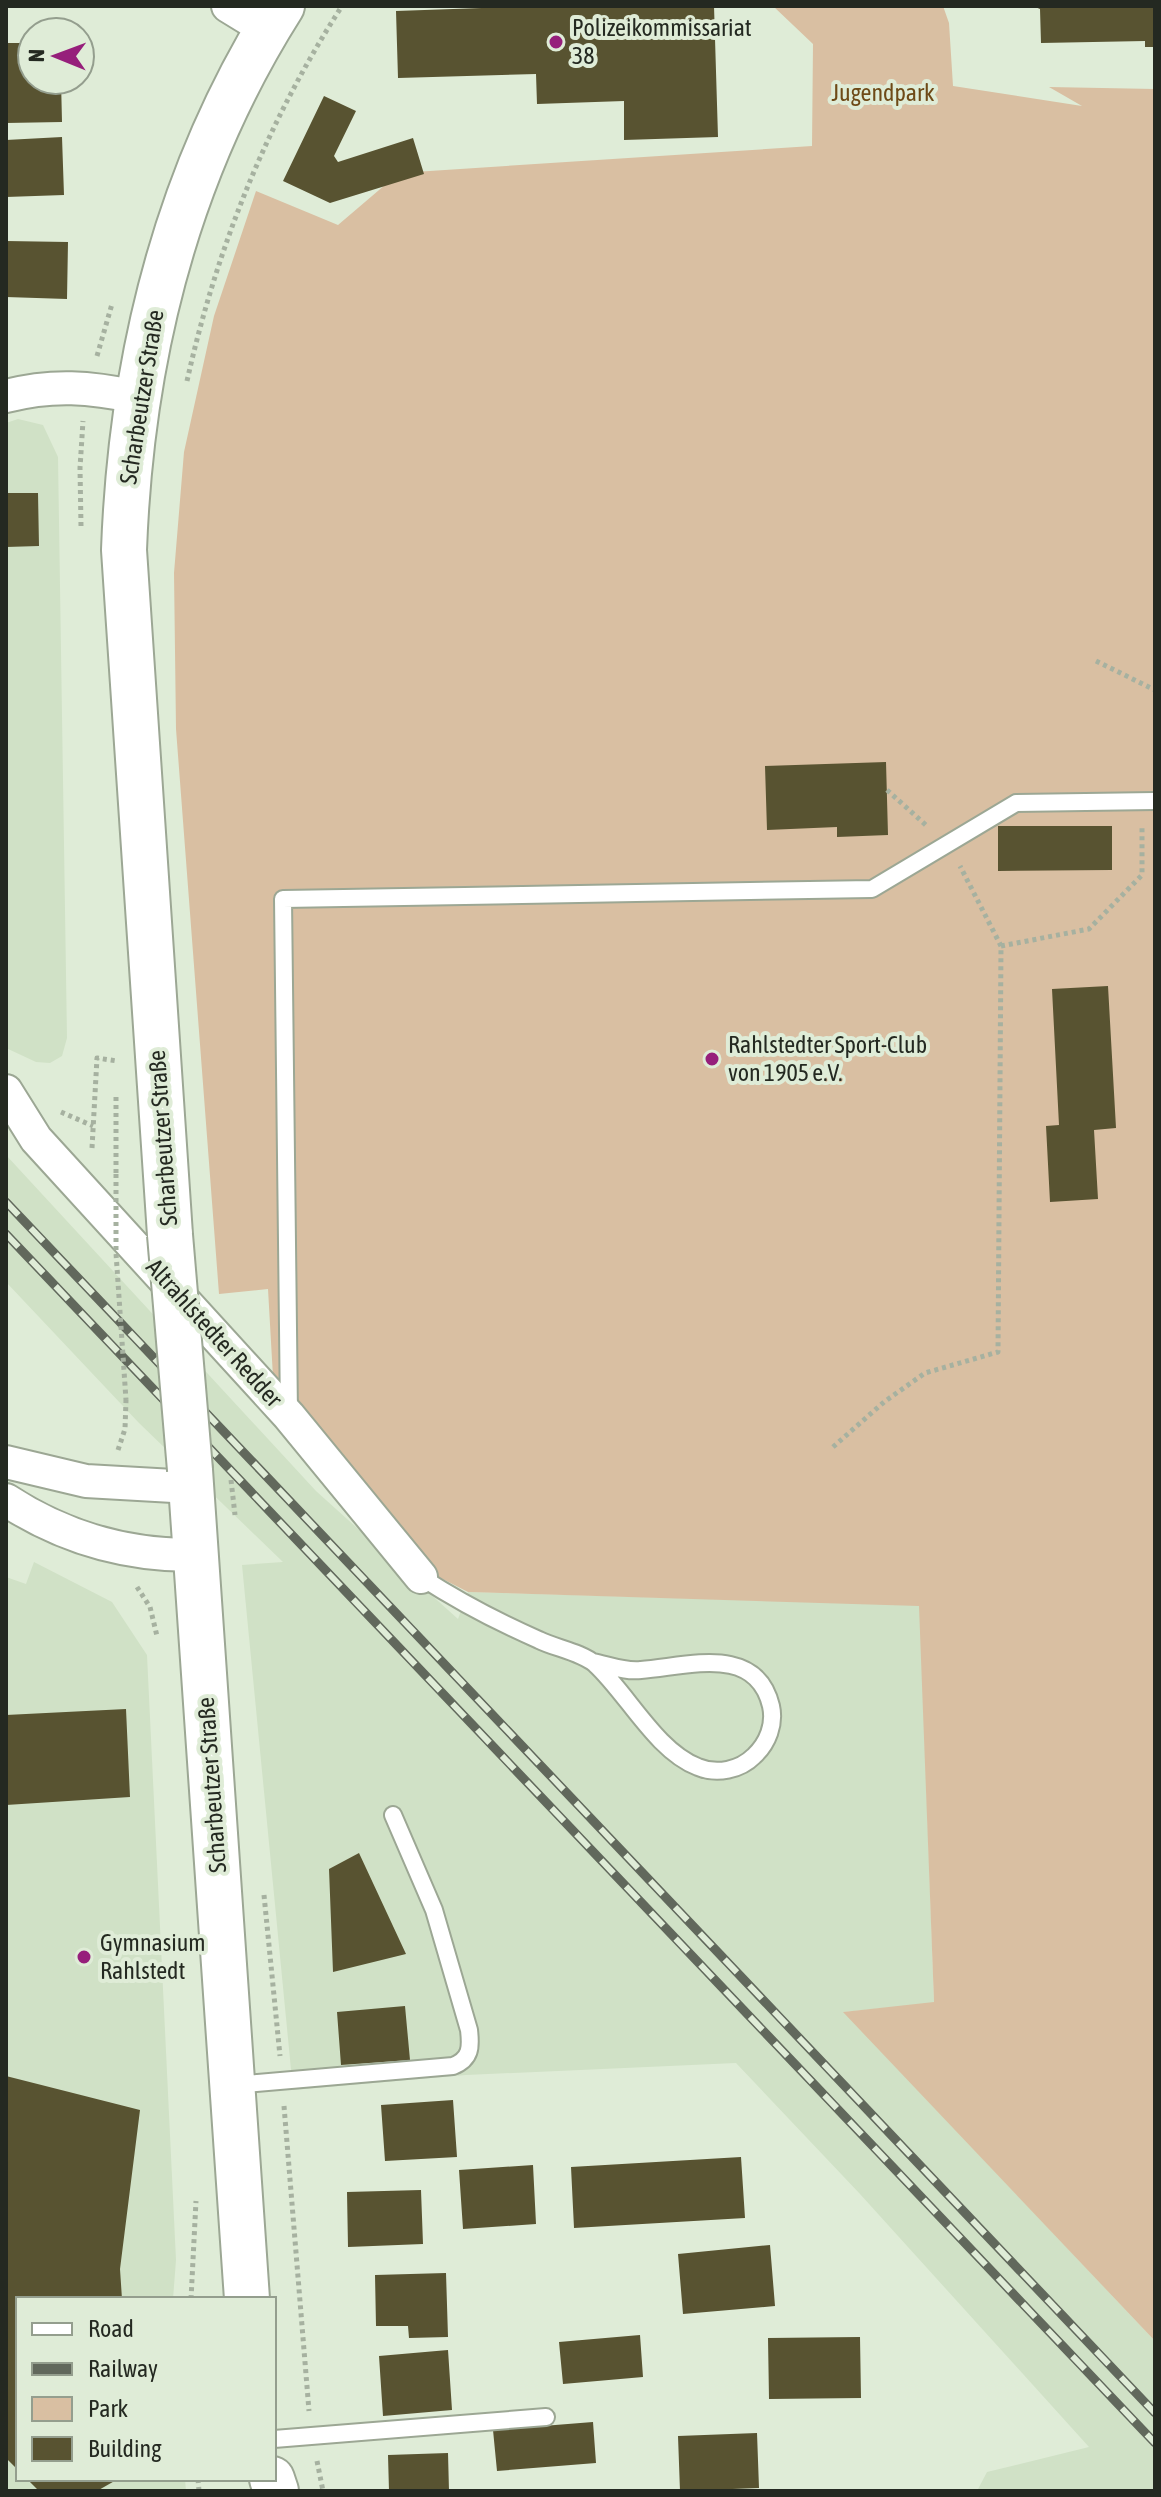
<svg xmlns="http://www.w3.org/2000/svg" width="1161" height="2497" font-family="'Asap Condensed',sans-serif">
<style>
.built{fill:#d0e1c6}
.green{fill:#d9bfa2}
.building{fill:#585331}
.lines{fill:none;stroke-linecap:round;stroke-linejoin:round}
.service-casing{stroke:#9ca794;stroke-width:20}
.minor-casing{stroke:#9ca794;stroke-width:36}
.secondary-casing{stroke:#9ca794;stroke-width:48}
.path{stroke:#a6b1a0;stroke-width:5;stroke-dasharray:4 4;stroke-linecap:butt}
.service{stroke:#fff;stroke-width:16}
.minor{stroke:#fff;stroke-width:32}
.secondary{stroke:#fff;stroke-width:44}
.rail-casing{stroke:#61685c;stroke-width:9}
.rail{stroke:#dfecd7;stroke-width:6;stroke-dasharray:18;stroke-linecap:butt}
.secondary-bridge-casing{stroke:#9ca794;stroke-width:48;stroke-linecap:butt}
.path-bridge{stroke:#a6b1a0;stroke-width:5;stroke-dasharray:4 4;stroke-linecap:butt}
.secondary-bridge{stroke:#fff;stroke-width:44}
.poi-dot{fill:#961f7b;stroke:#dfecd7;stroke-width:3}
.labels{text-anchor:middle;stroke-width:8;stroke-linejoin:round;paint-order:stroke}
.poi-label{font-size:24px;fill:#242921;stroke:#dfecd7;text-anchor:start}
.park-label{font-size:24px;fill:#6e4a17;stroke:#dfecd7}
.street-label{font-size:24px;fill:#242921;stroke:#dfecd7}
</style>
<rect width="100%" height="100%" fill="#dfecd7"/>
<!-- built -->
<path class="built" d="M18,419L43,425L58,457L67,1038L62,1056L50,1063L36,1062L6,1048V423Z
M6,1155L316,1491L458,1619L468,1592L920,1605L934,2003L844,2012L1155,2341V2491H977L987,2472L1089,2447L860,2194L736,2063L466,2075L293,2090L242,1565L283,1562L139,1423L6,1282Z
M34,1562L112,1602L147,1655L176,2260L173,2299H18V2479H185L186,2491H6V1577L26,1584Z"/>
<!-- green -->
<path class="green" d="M773,6H943L949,23L953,86L1082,106L1049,87L1155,89V2341L843,2012L934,2002L919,1606L468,1592L431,1573L273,1377L268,1289L219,1294L176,729L174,573L184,452L214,316L256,191L338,225L399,173L812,146L813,44Z"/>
<!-- building -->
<path class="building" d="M536,6H714L718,137L624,140V101L537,104L536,74L398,78L396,11Z
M1033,6H1155V47H1145V41L1041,43L1040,9Z
M6,43H32V80H61L62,122L6,123Z
M324,96L356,111L334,156L338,162L413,138L424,174L330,203L283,181Z
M62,137L64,195L6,197V140Z
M6,241L68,242L67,299L6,297Z
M6,493H38L39,546L6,547Z
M886,762L888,835L837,837V827L767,830L765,766Z
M998,826H1112V870L998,871Z
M1108,986L1116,1128L1094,1130L1098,1199L1050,1202L1046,1126L1059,1125L1052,989Z
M126,1709L130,1797L6,1805V1715Z
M359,1853L406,1954L333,1972L329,1869Z
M405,2006L410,2060L341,2065L337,2012Z
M6,2076L140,2110L120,2269L122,2299H18V2470L6,2458Z
M453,2100L457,2157L385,2161L381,2105Z
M741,2157L745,2218L574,2228L571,2167Z
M533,2165L536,2224L463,2229L459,2170Z
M421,2190L423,2244L348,2247L347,2192Z
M770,2245L775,2306L683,2314L678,2254Z
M446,2273L448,2337L409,2338L408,2326H376L375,2275Z
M640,2335L643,2377L563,2384L559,2342Z
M860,2337L861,2398L769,2399L768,2338Z
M448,2350L452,2410L383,2416L379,2356Z
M593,2422L596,2463L497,2471L493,2430Z
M757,2433L759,2488L680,2491L678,2436Z
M448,2453L449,2491H389L388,2455Z
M27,2479H118L97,2491H39Z"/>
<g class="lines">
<defs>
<path id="service" d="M289,1414L283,899L872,889L1016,803L1155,801
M421,1577C458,1601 498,1622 539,1640C555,1648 581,1652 595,1664C627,1693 656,1751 698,1767C717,1775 740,1770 754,1756C768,1743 775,1724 771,1706C756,1643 686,1667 641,1670C625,1672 608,1665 593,1662
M234,2085L453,2066C471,2059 471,2047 469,2030L434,1910L393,1815
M274,2439L546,2417"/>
<path id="minor" d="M228,6L267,30
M6,396C53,384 90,387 137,397
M6,1091L36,1139L289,1416L421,1577
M6,1462L86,1481L191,1487
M6,1500C64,1538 126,1556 197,1555"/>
<path id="secondary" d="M170,1235L124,550C131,357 178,170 282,6
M190,1470L247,2299
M272,2479L276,2491"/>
</defs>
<!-- service casing -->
<use href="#service" class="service-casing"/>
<!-- minor casing -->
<use href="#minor" class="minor-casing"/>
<!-- secondary casing -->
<use href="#secondary" class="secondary-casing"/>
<!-- path -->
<path class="path" d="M97,356L112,304
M187,381C217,247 267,122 342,6
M81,526L80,468L83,421
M1096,661L1155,690
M887,790L928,827
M1001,946L1089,929L1142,875V828
M61,1112L93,1126
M92,1148L97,1058L117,1061
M116,1173V1095
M833,1447L884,1402L925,1373L998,1352L1001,946L960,866
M118,1450L125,1429L126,1400
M137,1587L150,1607L157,1636
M264,1895L280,2056
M284,2106L309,2411
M191,2299L196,2201
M317,2461L323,2491
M198,2479L199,2491"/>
<!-- service -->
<use href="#service" class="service"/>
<!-- minor -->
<use href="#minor" class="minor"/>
<!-- secondary -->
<use href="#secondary" class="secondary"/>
<defs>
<path id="rail" d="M6,1202L1155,2413
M6,1234L1155,2443"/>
</defs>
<!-- rail casing -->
<use href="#rail" class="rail-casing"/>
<!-- rail -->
<use href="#rail" class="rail"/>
<defs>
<path id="secondary-bridge" d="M170,1235L190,1470"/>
</defs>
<!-- secondary-bridge casing -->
<use href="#secondary-bridge" class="secondary-bridge-casing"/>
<!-- path-bridge -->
<path class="path-bridge" d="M116,1174V1253L126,1400
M231,1480L235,1515"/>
<!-- secondary-bridge -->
<use href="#secondary-bridge" class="secondary-bridge"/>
</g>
<!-- markers -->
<g class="poi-dot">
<circle cx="556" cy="42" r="8"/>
<circle cx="712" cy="1059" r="8"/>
<circle cx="84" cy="1957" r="8"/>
</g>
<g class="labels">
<!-- poi labels -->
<g class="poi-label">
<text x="572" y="36">Polizeikommissariat<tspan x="572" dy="28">38</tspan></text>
<text x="728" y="1053">Rahlstedter Sport-Club<tspan x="728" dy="28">von 1905 e.V.</tspan></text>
<text x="100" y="1951">Gymnasium<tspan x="100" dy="28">Rahlstedt</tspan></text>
</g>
<!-- park labels -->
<g class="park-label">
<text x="883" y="101">Jugendpark</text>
</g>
<!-- street labels -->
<g class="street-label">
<text transform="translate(142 397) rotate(-81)" y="8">Scharbeutzer Straße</text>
<text transform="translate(163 1138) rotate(-94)" y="8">Scharbeutzer Straße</text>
<text transform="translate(214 1333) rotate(48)" y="8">Altrahlstedter Redder</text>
<text transform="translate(212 1785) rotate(-94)" y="8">Scharbeutzer Straße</text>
</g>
</g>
<!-- border -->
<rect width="1161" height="2497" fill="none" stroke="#242921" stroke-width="16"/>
<!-- legend -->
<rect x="16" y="2297" width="260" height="184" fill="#dfecd7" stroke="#949e8e" stroke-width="2"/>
<rect x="32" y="2323" width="40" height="12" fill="#ffffff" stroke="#949e8e" stroke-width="2"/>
<text x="88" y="2337" font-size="24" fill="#242921">Road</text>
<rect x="32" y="2363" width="40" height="12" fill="#61685c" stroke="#949e8e" stroke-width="2"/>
<text x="88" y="2377" font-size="24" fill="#242921">Railway</text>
<rect x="32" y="2397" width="40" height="24" fill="#d9bfa2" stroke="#949e8e" stroke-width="2"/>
<text x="88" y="2417" font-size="24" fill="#242921">Park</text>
<rect x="32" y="2437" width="40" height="24" fill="#585331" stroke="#949e8e" stroke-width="2"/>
<text x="88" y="2457" font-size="24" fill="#242921">Building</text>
<!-- north arrow -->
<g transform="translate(56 56) rotate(271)"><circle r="38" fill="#dfecd7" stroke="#949e8e" stroke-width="2"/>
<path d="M0-6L14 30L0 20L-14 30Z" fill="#961f7b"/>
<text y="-12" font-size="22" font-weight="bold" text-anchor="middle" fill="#242921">N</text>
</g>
</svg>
